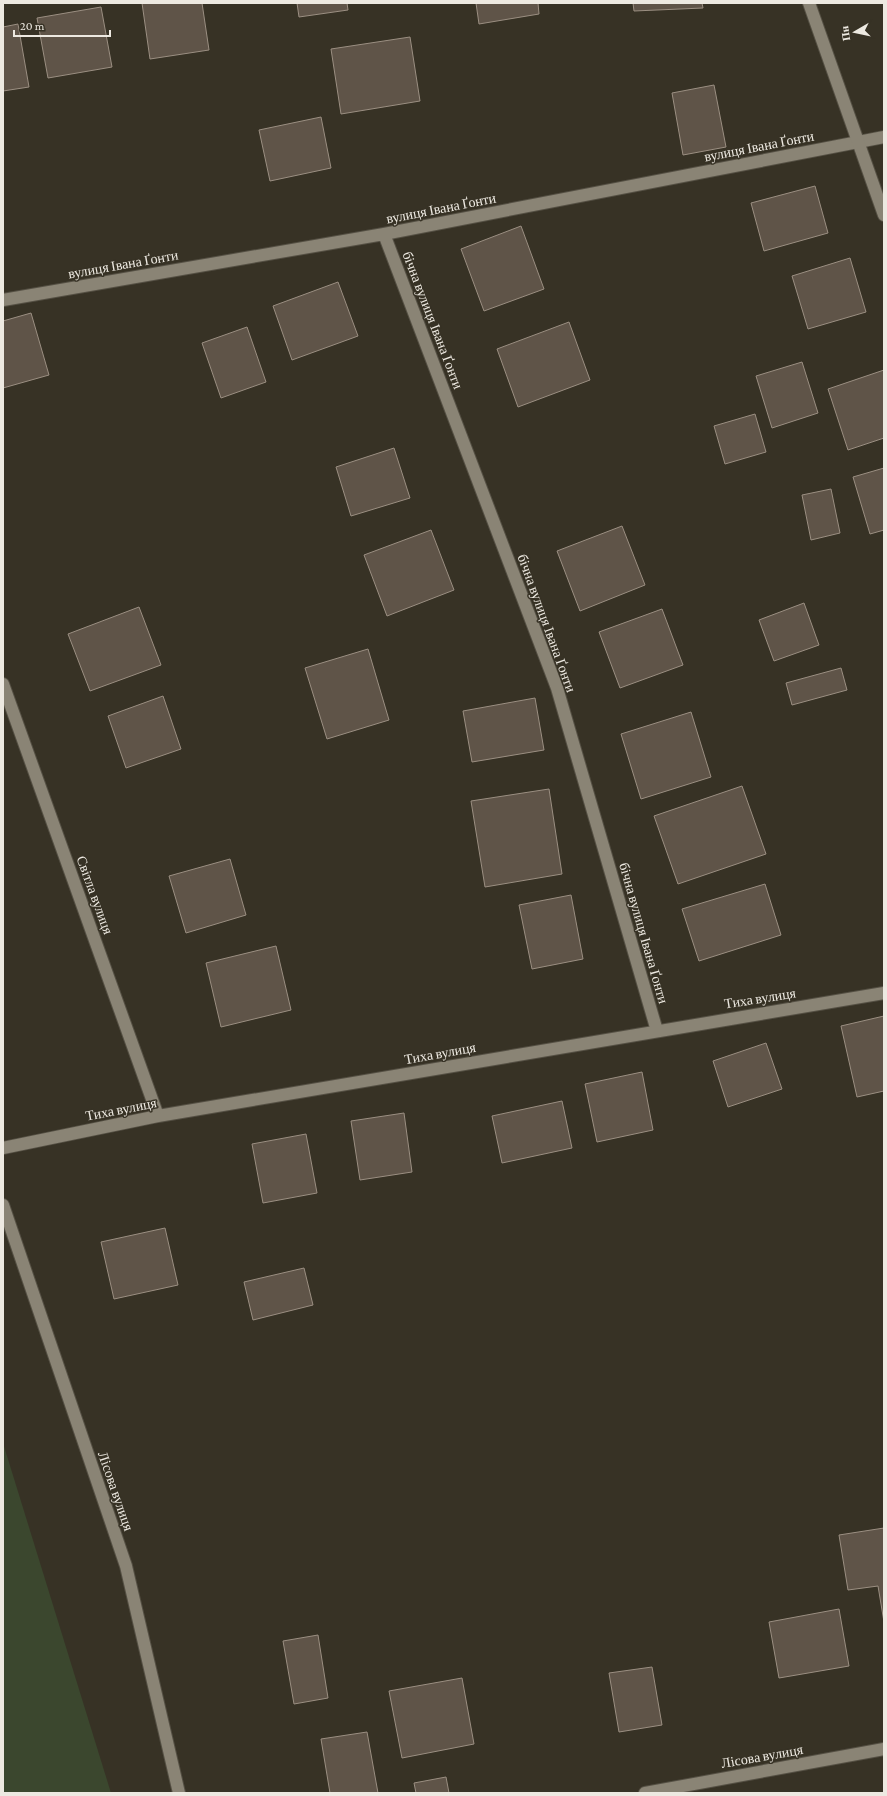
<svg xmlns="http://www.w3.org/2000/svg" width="887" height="1796" font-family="'Crimson Pro',serif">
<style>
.green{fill:#3b472e}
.building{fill:#5f5448;stroke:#9b8f82}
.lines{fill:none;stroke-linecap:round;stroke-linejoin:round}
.street-casing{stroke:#555044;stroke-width:14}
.secondary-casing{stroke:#555044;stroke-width:14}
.street{stroke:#8a8475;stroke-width:12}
.secondary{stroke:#8a8475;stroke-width:12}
.labels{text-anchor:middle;stroke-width:3;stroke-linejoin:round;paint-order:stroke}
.street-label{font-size:14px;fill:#ede9e1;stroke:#373225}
</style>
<rect width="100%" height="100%" fill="#373225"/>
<!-- green -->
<path class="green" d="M3,1443L111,1793H3Z"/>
<!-- building -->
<path class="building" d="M142,3H202L209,50L150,59Z
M297,3H347L348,10L299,17Z
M476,3H538L539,14L479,24Z
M633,3H702L703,8L634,11Z
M101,7L112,67L48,78L37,18Z
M18,24L29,87L3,91V27Z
M410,37L420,101L341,114L331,49Z
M714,85L726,147L683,155L672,93Z
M321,117L331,168L270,181L259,130Z
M815,186L828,233L764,251L751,203Z
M521,226L544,289L484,311L461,249Z
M850,258L866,312L808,329L792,276Z
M338,282L358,336L292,360L273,306Z
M31,313L49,375L3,388V321Z
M569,322L590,380L518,407L497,349Z
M247,327L266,382L221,398L202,343Z
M802,362L818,413L772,428L756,376Z
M884,370V438L848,450L828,389Z
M755,414L766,452L725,464L714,426Z
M394,448L410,498L351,516L336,467Z
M884,468V530L870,534L853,477Z
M831,489L840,533L811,540L802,495Z
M622,526L645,585L580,611L557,551Z
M431,530L454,590L387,616L364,555Z
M804,603L819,645L774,661L759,620Z
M139,607L161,665L90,691L68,634Z
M662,609L683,665L620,688L599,632Z
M368,649L389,720L327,739L305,668Z
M841,668L847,690L792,705L786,683Z
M163,696L181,749L126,768L108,716Z
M535,698L544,750L472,762L463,711Z
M691,712L711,777L641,799L621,734Z
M742,786L766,854L678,884L654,816Z
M549,789L562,874L485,887L471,801Z
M230,859L246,915L186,933L169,876Z
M765,884L781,935L699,961L682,909Z
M571,895L583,959L532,969L519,905Z
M276,946L291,1010L221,1027L206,963Z
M884,1016V1091L857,1097L841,1026Z
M766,1043L782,1089L728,1107L713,1061Z
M642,1072L653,1130L597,1142L585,1084Z
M562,1101L572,1148L502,1163L492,1116Z
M404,1113L412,1172L360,1180L351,1121Z
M306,1134L317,1193L263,1203L252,1144Z
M165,1228L178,1285L114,1299L101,1242Z
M304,1268L313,1305L253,1320L244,1282Z
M884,1528V1622L878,1586L848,1590L839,1535Z
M839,1609L849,1666L779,1678L769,1622Z
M318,1635L328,1698L294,1704L283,1641Z
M652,1667L662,1725L619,1732L609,1673Z
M462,1678L474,1744L402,1758L389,1691Z
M367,1732L378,1793H330L321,1739Z
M446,1777L449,1793H416L414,1783Z"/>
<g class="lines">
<defs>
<path id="street" d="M384,234L557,688L657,1031
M3,300L384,234L884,137
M3,684L158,1116
M3,1148L158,1116L884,993
M3,1205L126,1566L179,1793
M645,1793L884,1749"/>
<path id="secondary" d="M809,3L884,215"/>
</defs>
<!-- street casing -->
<use href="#street" class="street-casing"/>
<!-- secondary casing -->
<use href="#secondary" class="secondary-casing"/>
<!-- street -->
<use href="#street" class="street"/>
<!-- secondary -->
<use href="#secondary" class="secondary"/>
</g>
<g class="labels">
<!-- street labels -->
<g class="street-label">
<text transform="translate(759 146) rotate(-11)" y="5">вулиця Івана Ґонти</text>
<text transform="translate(441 208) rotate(-11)" y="5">вулиця Івана Ґонти</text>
<text transform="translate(123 264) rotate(-10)" y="5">вулиця Івана Ґонти</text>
<text transform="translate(433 320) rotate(69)" y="5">бічна вулиця Івана Ґонти</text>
<text transform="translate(547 623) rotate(70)" y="5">бічна вулиця Івана Ґонти</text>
<text transform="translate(95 895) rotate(70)" y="5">Світла вулиця</text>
<text transform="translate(644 933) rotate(74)" y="5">бічна вулиця Івана Ґонти</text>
<text transform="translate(760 998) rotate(-9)" y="5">Тиха вулиця</text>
<text transform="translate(440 1053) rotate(-10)" y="5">Тиха вулиця</text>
<text transform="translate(121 1109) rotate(-11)" y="5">Тиха вулиця</text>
<text transform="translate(116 1491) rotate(71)" y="5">Лісова вулиця</text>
<text transform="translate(762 1756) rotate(-10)" y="5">Лісова вулиця</text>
</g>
</g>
<!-- border -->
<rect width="887" height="1796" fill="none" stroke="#ede9e1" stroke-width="8"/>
<!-- north arrow -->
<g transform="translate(855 32) rotate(261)" stroke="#373225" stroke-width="3" paint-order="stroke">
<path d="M0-3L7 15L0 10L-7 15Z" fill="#ede9e1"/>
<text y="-6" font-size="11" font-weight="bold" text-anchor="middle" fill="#ede9e1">Пн</text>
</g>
<!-- scale -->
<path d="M14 30v6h96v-6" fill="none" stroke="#ede9e1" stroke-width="2"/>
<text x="20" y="30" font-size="12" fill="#ede9e1" stroke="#373225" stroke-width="3" paint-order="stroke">20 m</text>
</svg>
